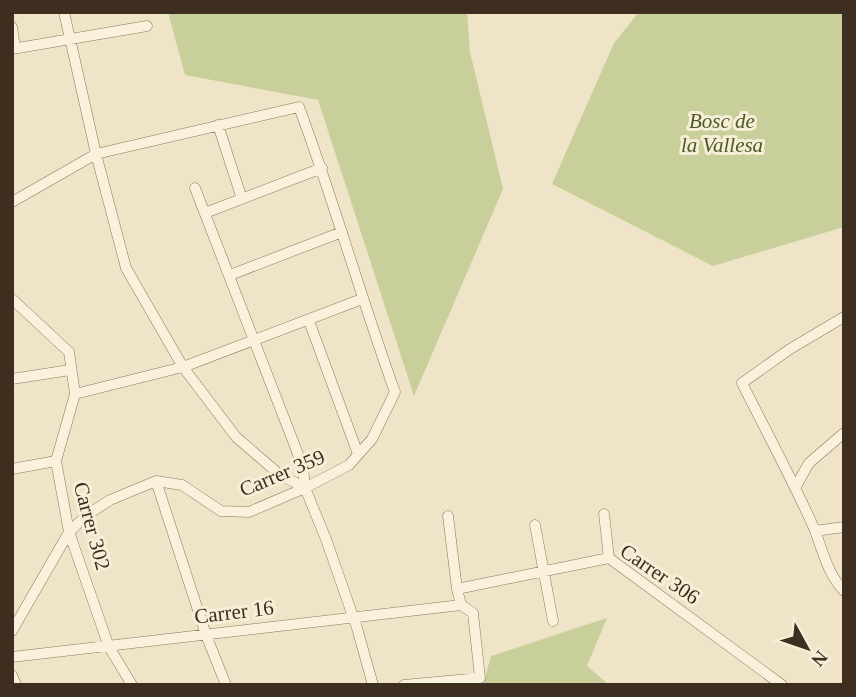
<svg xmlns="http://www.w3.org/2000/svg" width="856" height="697" font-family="'Times New Roman',serif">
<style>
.green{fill:#c9cf9b}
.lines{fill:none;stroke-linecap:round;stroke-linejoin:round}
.street-casing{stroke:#8d765c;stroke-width:11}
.street{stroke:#faf1dc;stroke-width:10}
.labels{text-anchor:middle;stroke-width:6;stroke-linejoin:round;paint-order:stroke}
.park-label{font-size:21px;font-style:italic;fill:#4d5a26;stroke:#f7eed8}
.street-label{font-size:21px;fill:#3d2e20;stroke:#f7eed8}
</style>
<rect width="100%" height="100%" fill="#f0e4c8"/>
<!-- green -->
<path class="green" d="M168,12H467L470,52L503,189L414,396L318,100L185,75Z
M639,12H844V227L713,266L552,184L614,43Z
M607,618L587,666L609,685H483L491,656Z"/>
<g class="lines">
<defs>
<path id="street" d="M64,12L96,154L126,268L183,367L236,437L279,474L305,488L326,539L357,628L373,685
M12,27L15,48
M12,49L147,26
M218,125L242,199
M195,188L303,467L305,488
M12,202L96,154L299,107C334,201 361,298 395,392L372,439L349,465L305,488L249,512L221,511L182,485L156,481L110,500L87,515L69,532L12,631
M205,213L322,168
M230,275L342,232
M12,299L69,352L75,394L56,461L69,532L109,647L132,685
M844,317L790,349L742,383C766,431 792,479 814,528C822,549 828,575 844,591
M309,321L358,454
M12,379L70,370
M75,394L183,367L362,299
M12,469L56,461
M156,481L206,635L226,685
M795,488L809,463L844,433
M604,514L609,558
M448,516L457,589L461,605
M535,525L553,621
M815,531L844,527
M457,589L609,558L782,685
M12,657L461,605
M12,675L16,685
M404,685L480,678L473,613L461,605"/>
</defs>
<!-- street casing -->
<use href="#street" class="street-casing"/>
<!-- street -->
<use href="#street" class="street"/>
</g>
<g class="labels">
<!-- park labels -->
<g class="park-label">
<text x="722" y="128">Bosc de<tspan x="722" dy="24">la Vallesa</tspan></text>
</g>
<!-- street labels -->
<g class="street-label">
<text transform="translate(282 473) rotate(-23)" y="7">Carrer 359</text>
<text transform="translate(92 526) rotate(75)" y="7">Carrer 302</text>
<text transform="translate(660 574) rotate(34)" y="7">Carrer 306</text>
<text transform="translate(234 612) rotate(-7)" y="7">Carrer 16</text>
</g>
</g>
<!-- border -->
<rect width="856" height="697" fill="none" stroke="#3d2e20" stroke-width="28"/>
<!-- north arrow -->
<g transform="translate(807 648) rotate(130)" stroke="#f7eed8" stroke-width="5" paint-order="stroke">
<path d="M0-5L12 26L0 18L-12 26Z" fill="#3d2e20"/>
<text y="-10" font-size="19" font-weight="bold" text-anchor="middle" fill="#3d2e20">N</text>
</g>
</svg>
